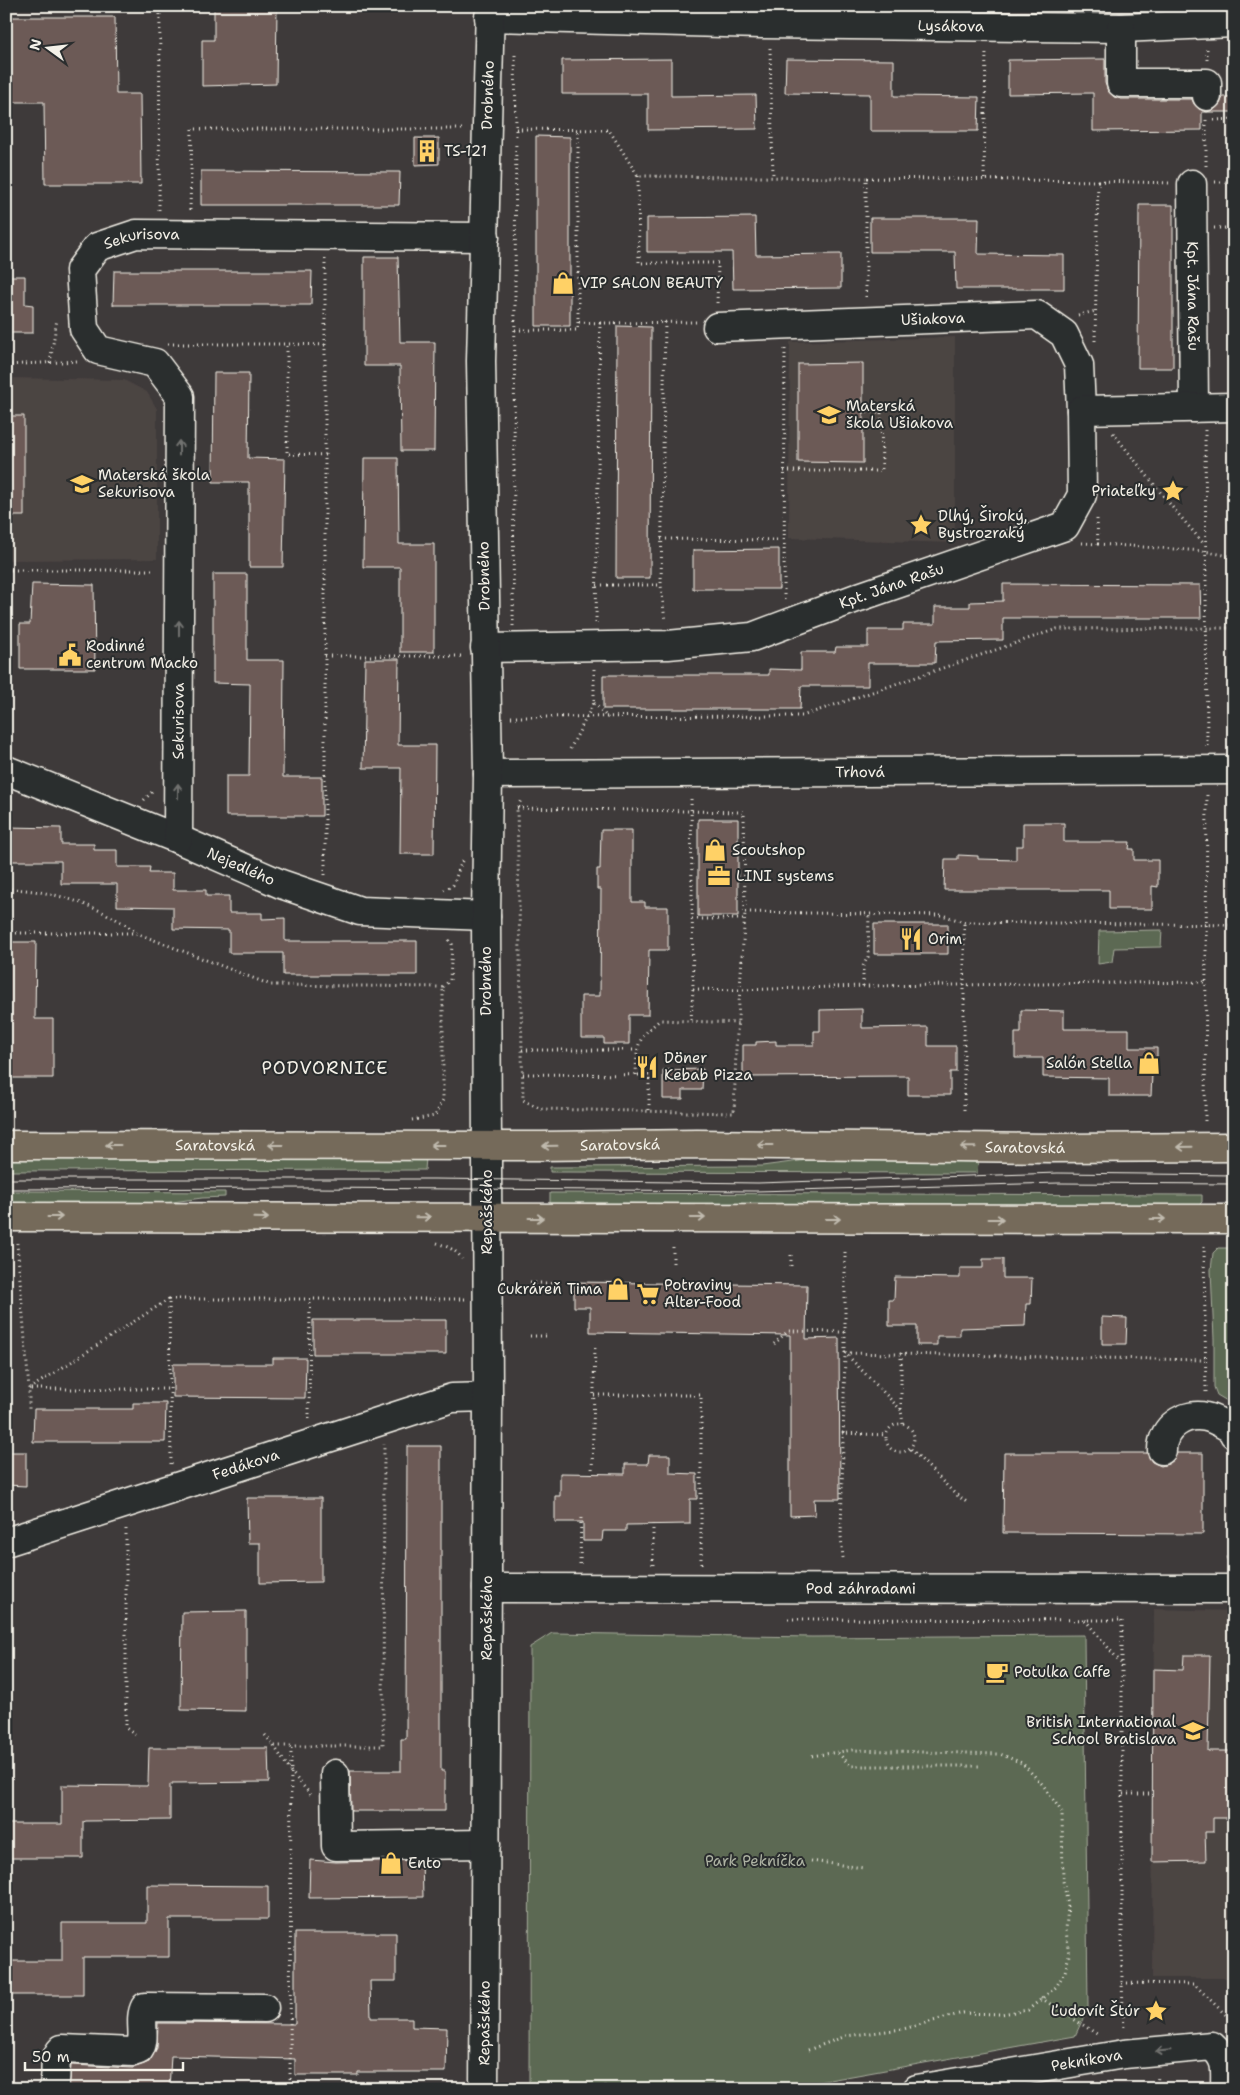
<svg xmlns="http://www.w3.org/2000/svg" width="1240" height="2095" font-family="'Shantell Sans',sans-serif">
<style>
.built{fill:#4c4443}
.green{fill:#5b6952;stroke:#a8ad9d}
.building{fill:#6c5a57;stroke:#f4f1e8}
.lines{fill:none;stroke-linecap:round;stroke-linejoin:round}
.minor-casing{stroke:#f4f1e8;stroke-width:31}
.major-casing{stroke:#f4f1e8;stroke-width:31}
.path{stroke:#f4f1e8;stroke-width:3;stroke-dasharray:1 4;stroke-linecap:butt}
.minor{stroke:#2a2d2e;stroke-width:28}
.major{stroke:#746a5a;stroke-width:28}
.tram{stroke:#f4f1e8;stroke-width:1}
.oneway{stroke:#71726f}
.oneway2{stroke:#c1bbaf}
.labels{text-anchor:middle;stroke-width:4;stroke-linejoin:round;paint-order:stroke}
.street-label{font-size:15px;fill:#f4f1e8;stroke:#2a2d2e}
.poi-label{font-size:15px;fill:#f4f1e8;stroke:#2a2d2e;text-anchor:start}
.park-label{font-size:15px;fill:#afb4a4;stroke:#2a2d2e}
.quarter-label{font-size:18px;letter-spacing:1px;fill:#f4f1e8;stroke:#2a2d2e}
</style>
<rect width="100%" height="100%" fill="#3e3a3a"/>
<filter id="ink" filterUnits="userSpaceOnUse"><feTurbulence type="fractalNoise" baseFrequency=".02" numOctaves="2"/><feDisplacementMap in="SourceGraphic" scale="10" xChannelSelector="R" yChannelSelector="G"/><feConvolveMatrix kernelMatrix="1 2 1 2 8 2 1 2 1" color-interpolation-filters="sRGB"/></filter>
<g filter="url(#ink)">
<!-- built -->
<path class="built" d="M955,337V543L789,538L790,342Z
M6,378L124,380L147,392L157,409V559L6,560Z
M1154,1609L1234,1611V1978H1152Z"/>
<!-- green -->
<path class="green" d="M1162,930L1161,947L1114,948L1112,962L1098,964L1099,931Z
M426,1158L425,1170L6,1171V1159Z
M822,1158L978,1162L977,1173L550,1172V1167L762,1166Z
M6,1191L225,1192V1197L202,1198L150,1205L6,1203Z
M550,1193L1202,1195V1202L1199,1205L550,1206Z
M1218,1248H1234V1405L1217,1395L1214,1387V1339L1211,1270L1213,1253Z
M552,1633L812,1637L1084,1635L1088,2008L1075,2036L807,2084L529,2087L530,1647Z"/>
<!-- building -->
<path class="building" d="M214,6H277L276,84L202,86V40H214Z
M6,17H115L116,94H140L141,184H45L44,102H7Z
M671,59V96L756,95L757,129L648,130V94H562V60Z
M786,59L894,60V96L979,97L978,131H870V94L785,93Z
M1105,59V83L1108,91L1114,97L1121,99H1192L1194,104L1199,109L1207,112L1215,109L1220,104L1223,97H1234V112H1202V130L1093,131V93L1008,94V60Z
M536,136L570,137V326H536Z
M415,138H439V164L415,165Z
M201,171L400,172L399,205H201Z
M1139,205H1173V368H1138Z
M755,217L756,255L841,254V288L733,289L732,252H647V218Z
M870,218H979L978,254L1064,255V289H956L955,252H870Z
M364,257H398L400,342H435L434,451H401L400,366H364Z
M114,271H312L311,305H113Z
M6,276H25V304L33,305V333H6Z
M617,326L651,327L650,578H616Z
M863,363V463L798,462V364Z
M214,373H249L248,458L285,459L283,567H249V482H213Z
M6,416H24V516H6Z
M364,458H398L399,544H434V652H400V567H363Z
M779,549V589H693V550Z
M213,574H247V660H284L283,777H322V816H226V776H249L250,684L213,683Z
M32,584L94,585L95,669H20V624H30Z
M1003,584L1200,585L1201,618H1003V640L936,641L935,663H868V686H801L800,709H603V675H769V669L801,670V652H835L836,647H868V630H903V624H935V607H970V602L1003,601Z
M365,659H399L398,745H435L434,854H400L401,768H363Z
M698,819H738V916H698Z
M1023,823H1064V842H1130L1129,849H1134V860H1158V887L1152,886V909H1109V890H944L945,859H958V855L978,856V859L1016,860V846H1023Z
M6,827L61,828V844H94V850H117V867H150L149,873H173V890H206V896H229V913H262V919L285,918V941H417V975H283V953H229V930L173,929V907L117,906V884H61V861H6Z
M601,830H632V902H645V907H668V950H649L648,1015H629V1044H604V1038H581V996H600L601,889H597V869H600Z
M874,924H948V954H874Z
M6,942H36L35,1019H53V1078H6Z
M862,1009V1028L928,1027V1046H956V1072H950V1095H908V1076L743,1077V1045H756V1042L776,1041V1045H814V1031H820V1010Z
M1021,1010L1064,1011V1029H1129V1048H1157V1074H1152L1151,1096H1109V1078L1043,1077V1058H1015V1033H1021Z
M703,1069L702,1090H683V1099H663V1070Z
M983,1259H1003V1278H1032L1031,1304H1026L1025,1326L960,1328V1336H937V1345H917V1326H889V1300H894L895,1277L960,1278V1268H983Z
M574,1282L807,1285L806,1339L839,1338L840,1499H814L815,1515L790,1516V1335L590,1332V1307H574Z
M1102,1317L1127,1318L1126,1344H1102Z
M313,1320H446V1354H313Z
M273,1358H306L305,1398L173,1397V1364H273Z
M133,1403H166L165,1442H33L34,1409H133Z
M407,1446H441V1771H445V1811H351L350,1771H401V1739H406Z
M6,1452H26V1486L6,1485Z
M1004,1453H1147L1152,1462L1161,1466L1168,1464L1174,1460L1177,1453H1203V1534L1003,1533Z
M649,1455H670V1473L697,1474V1499H690V1524L626,1525V1531H603L602,1541H583V1522H555V1496H560V1473L625,1474V1464H648Z
M247,1498H321V1582L260,1583V1543H248Z
M246,1611V1711L181,1710L182,1612Z
M1184,1655H1210L1208,1751H1234V1818H1213V1832H1205L1206,1861L1152,1862L1153,1669L1183,1670Z
M149,1748H268L269,1782L172,1783V1785L170,1784V1820L86,1821L83,1822V1858H6V1824H62V1785L147,1786L148,1784Z
M310,1860L336,1862L422,1860L423,1897L309,1898Z
M147,1885L268,1886V1919H169V1957H83V1995H6V1961H62V1923H147Z
M295,1933H396V1981H370L371,2018H412V2027L447,2028L446,2072H358V2075H295V2059L171,2056L169,2089H69L71,2065L133,2068L149,2062L157,2048L158,2023L295,2024Z"/>
<g class="lines">
<defs>
<g id="minor">
<path id="s1" d="M489,17L762,24L1121,28L1234,23"/>
<path d="M1121,28V83H1207V96"/>
<path id="s2" d="M1192,184L1194,408"/>
<path id="s3" d="M717,327L1037,315L1064,334L1079,365L1081,410"/>
<path id="s4" d="M485,648L668,645L752,637L859,597L1065,526L1082,495L1081,410L1234,407"/>
<path id="s5" d="M6,770L178,839L281,884L360,911L486,916"/>
<path id="s6" d="M488,774L1234,770"/>
<path id="s7" d="M178,839L180,396L155,363L98,350L84,329L80,270L97,247L136,234L485,237"/>
<path d="M1162,1450C1162,1427 1185,1412 1206,1417C1215,1419 1224,1425 1232,1429L1234,1434"/>
<path id="s8" d="M6,1542L452,1398L488,1397"/>
<path id="s9" d="M487,1588L1234,1589"/>
<path d="M335,1774L336,1846L486,1844"/>
<path d="M52,2089C60,2076 50,2061 62,2049L133,2052L139,2050C147,2038 138,2020 145,2007L264,2008"/>
<path id="s10" d="M484,2089L488,1397L486,916L488,774L481,361L490,6"/>
<path id="s11" d="M917,2089L1124,2054L1212,2046C1228,2060 1225,2069 1225,2089"/>
</g>
<g id="major">
<path id="s12" d="M6,1145L541,1146L697,1144L1052,1148L1234,1147"/>
<path d="M6,1217L1234,1219"/>
</g>
</defs>
<!-- minor casing -->
<use href="#minor" class="minor-casing"/>
<!-- major casing -->
<use href="#major" class="major-casing"/>
<!-- path -->
<path class="path" d="M770,48L773,176
M1207,60V46
M1214,120L1234,119
M516,129L609,130L638,176L866,178
M1206,166V120
M638,176L639,263H718L717,305
M984,179L986,50
M1215,182H1234
M159,210L160,6
M190,210L192,129H464
M1214,228H1234
M866,297V178L1098,181
M1078,315L1096,311
M579,322L600,323
M665,322L661,585L665,621
M515,330H578V129
M1095,341L1098,181L1169,183
M168,344H287
M50,363L57,319
M6,365L78,361
M1205,430L1207,746
M1113,433L1173,508L1204,544
M325,455L287,454V344L325,345
M784,471H882L881,412H859
M1097,519L1098,544L1204,551L1234,557
M661,539L784,540
M1082,543L1098,544
M6,570H156
M597,585H661
M784,600L785,349
M596,623L600,323L696,322
M513,626L516,129L515,54
M325,656H463
M594,703L608,718
M511,717L802,716L1057,629L1234,628
M570,749L594,703V669
M144,800L154,790
M517,808L744,812L745,912L736,1049L734,1113L541,1109L523,1100L517,808L522,798
M325,875V259
M6,889C50,889 101,906 136,932
M444,890L453,885L462,861
M745,912L942,915L964,922L1234,925
M692,919H744
M6,933H136L271,985L443,987V1100L435,1116L412,1120
M863,986V966L868,957L869,914
M443,987L450,980L452,944L448,939
M693,989L740,990L863,986L1207,982
M691,1020L693,989L691,796
M522,1050H637
M523,1074L649,1075V1111
M636,1075C637,1045 636,1039 660,1020L738,1023
M964,1110V922
M1205,1121L1207,793
M17,1243L29,1389V1411
M437,1243C446,1246 457,1250 462,1259
M1204,1246L1206,1393
M673,1247V1267
M845,1252V1353L901,1410
M791,1255V1266
M530,1283H555
M530,1336H547
M774,1344L788,1331L845,1332
M901,1353V1410L903,1424
M29,1389L169,1299
M31,1389H170
M594,1395H701V1566
M309,1419L310,1300
M886 1438a14 14 0 1 1 28 0a14 14 0 1 1-28 0Z
M842,1433L886,1435
M911,1449L954,1493L968,1503
M171,1464L169,1299H465
M592,1474L595,1345
M126,1529V1728L135,1735
M843,1558L841,1536L845,1353L1205,1360
M1226,1558L1234,1557
M580,1564L581,1517
M653,1565V1524
M788,1619L1122,1620V1983L1124,2030
M1085,1620L1121,1663
M265,1735L274,1746H383L384,1444
M274,1746L291,1772L311,1795
M838,1753L851,1766H980
M1123,1794H1152
M811,1861L864,1868
M1122,1983L1194,1984L1229,2018
M1041,1998L1097,2034
M808,2050L846,2036L903,2029L963,2013L1001,2014L1028,2010L1056,1987L1065,1972L1069,1955L1066,1930L1068,1905L1063,1881L1062,1812L1043,1785L1022,1763L1000,1754L852,1750L811,1756
M290,2089L291,1746
M1157,2089L1158,2075"/>
<!-- minor -->
<use href="#minor" class="minor"/>
<!-- major -->
<use href="#major" class="major"/>
<!-- tram -->
<path class="tram" d="M6,1179H434L758,1183L1058,1173L1234,1175
M6,1189L312,1188L756,1191L1059,1183L1234,1184"/>
</g>
<!-- one-way arrows -->
<defs><path id="oneway-shaft" d="M-6 0H5M1.5-3L5.5 0L1.5 3" fill="none" stroke-width="1.6" stroke-linecap="round" stroke-linejoin="round" transform="scale(1.25)"/></defs>
<g class="oneway">
<use href="#oneway-shaft" transform="translate(179 448) rotate(-90)"/>
<use href="#oneway-shaft" transform="translate(179 628) rotate(-90)"/>
<use href="#oneway-shaft" transform="translate(178 791) rotate(-90)"/>
<use href="#oneway-shaft" transform="translate(1163 2051) rotate(175)"/>
</g>
<g class="oneway2">
<use href="#oneway-shaft" transform="translate(113 1145) rotate(180)"/>
<use href="#oneway-shaft" transform="translate(276 1145) rotate(180)"/>
<use href="#oneway-shaft" transform="translate(438 1145) rotate(-180)"/>
<use href="#oneway-shaft" transform="translate(765 1145) rotate(-180)"/>
<use href="#oneway-shaft" transform="translate(550 1146) rotate(179)"/>
<use href="#oneway-shaft" transform="translate(968 1147) rotate(-179)"/>
<use href="#oneway-shaft" transform="translate(1185 1147) rotate(179)"/>
<use href="#oneway-shaft" transform="translate(55 1217)"/>
<use href="#oneway-shaft" transform="translate(423 1217) rotate(-1)"/>
<use href="#oneway-shaft" transform="translate(261 1218) rotate(1)"/>
<use href="#oneway-shaft" transform="translate(536 1218)"/>
<use href="#oneway-shaft" transform="translate(698 1218)"/>
<use href="#oneway-shaft" transform="translate(833 1219)"/>
<use href="#oneway-shaft" transform="translate(996 1219)"/>
<use href="#oneway-shaft" transform="translate(1158 1219)"/>
</g>
</g>
<!-- icons -->
<defs>
<symbol id="building-bare" viewBox="-9 -9 18 18"><path d="M-4-6H4V6H1V3H-1V6H-4ZM-2.5-4.3h1.7v1.8h-1.7ZM.8-4.3h1.7v1.8H.8ZM-2.5-1h1.7V.8h-1.7ZM.8-1h1.7V.8H.8Z" fill="#ffd166" stroke="#2a2d2e" stroke-width="2.5" paint-order="stroke"/></symbol>
<symbol id="shop-bare" viewBox="-9 -9 18 18"><path d="M-5-2.5h2.3a2.7 3.5 0 0 1 5.4 0H5L5.5 6h-11ZM-1.5-2.5h3a1.5 2.3 0 0 0-3 0Z" fill="#ffd166" stroke="#2a2d2e" stroke-width="2.5" paint-order="stroke"/></symbol>
<symbol id="school-bare" viewBox="-9 -9 18 18"><path d="M0-5L7-2L0 1L-7-2ZM-4 1L0 2.5L4 1V4Q0 6-4 4Z" fill="#ffd166" stroke="#2a2d2e" stroke-width="2.5" paint-order="stroke"/></symbol>
<symbol id="sight-bare" viewBox="-9 -9 18 18"><path d="M0-6L1.8-2.2L6-1.7L2.9 1.2L3.7 5.4L0 3.3L-3.7 5.4L-2.9 1.2L-6-1.7L-1.8-2.2Z" fill="#ffd166" stroke="#2a2d2e" stroke-width="2.5" paint-order="stroke"/></symbol>
<symbol id="civic-bare" viewBox="-9 -9 18 18"><path d="M-.6-6.5H3V-4.5H.6V-3L4-1V1h2V6H-6V1h2V-1L-.6-3ZM-1.2 2.5V6h2.4V2.5Z" fill="#ffd166" stroke="#2a2d2e" stroke-width="2.5" paint-order="stroke"/></symbol>
<symbol id="office-bare" viewBox="-9 -9 18 18"><path d="M-6-3h4V-5.5h4V-3h4V5H-6ZM-1-4.5V-3h2v-1.5ZM-6 0V1H6V0Z" fill="#ffd166" stroke="#2a2d2e" stroke-width="2.5" paint-order="stroke"/></symbol>
<symbol id="restaurant-bare" viewBox="-9 -9 18 18"><path d="M-5-6h1v4h1v-4h1v4h1v-4h1v5L-1.5 .5V6h-2V.5L-5-1ZM5-6V6H3V1.5H1.5Q1.5-4 5-6Z" fill="#ffd166" stroke="#2a2d2e" stroke-width="2.5" paint-order="stroke"/></symbol>
<symbol id="supermarket-bare" viewBox="-9 -9 18 18"><path d="M-6-5.5h2.5l.6 2H6L4.5 2H-2.5L-4.4-4H-6ZM-1.5 3.2a1.3 1.3 0 1 0 .1 0ZM3 3.2a1.3 1.3 0 1 0 .1 0Z" fill="#ffd166" stroke="#2a2d2e" stroke-width="2.5" paint-order="stroke"/></symbol>
<symbol id="cafe-bare" viewBox="-9 -9 18 18"><path d="M-5.5-4.5H6V0H3Q3 3.5 0 3.5H-2.5Q-5.5 3.5-5.5 0ZM3-3.2v2h1.7v-2ZM-6 4.5H4V6H-6Z" fill="#ffd166" stroke="#2a2d2e" stroke-width="2.5" paint-order="stroke"/></symbol>
</defs>
<g fill-rule="evenodd">
<use href="#building-bare" x="411" y="135" width="32" height="32"/>
<use href="#shop-bare" x="547" y="267" width="32" height="32"/>
<use href="#school-bare" x="813" y="399" width="32" height="32"/>
<use href="#school-bare" x="66" y="468" width="32" height="32"/>
<use href="#sight-bare" x="1157" y="475" width="32" height="32"/>
<use href="#sight-bare" x="905" y="509" width="32" height="32"/>
<use href="#civic-bare" x="54" y="639" width="32" height="32"/>
<use href="#shop-bare" x="699" y="834" width="32" height="32"/>
<use href="#office-bare" x="703" y="860" width="32" height="32"/>
<use href="#restaurant-bare" x="895" y="923" width="32" height="32"/>
<use href="#shop-bare" x="1133" y="1047" width="32" height="32"/>
<use href="#restaurant-bare" x="631" y="1051" width="32" height="32"/>
<use href="#shop-bare" x="602" y="1273" width="32" height="32"/>
<use href="#supermarket-bare" x="632" y="1278" width="32" height="32"/>
<use href="#cafe-bare" x="981" y="1656" width="32" height="32"/>
<use href="#school-bare" x="1177" y="1715" width="32" height="32"/>
<use href="#shop-bare" x="375" y="1847" width="32" height="32"/>
<use href="#sight-bare" x="1140" y="1995" width="32" height="32"/>
</g>
<g class="labels">
<!-- street labels -->
<g class="street-label">
<text dy="5" stroke="none"><textPath href="#s1" startOffset="462">Lysákova</textPath></text>
<text dy="5" stroke="none"><textPath href="#s10" startOffset="1994">Drobného</textPath></text>
<text dy="5" stroke="none"><textPath href="#s7" startOffset="702">Sekurisova</textPath></text>
<text dy="5" stroke="none"><textPath href="#s2" startOffset="112">Kpt. Jána Rašu</textPath></text>
<text dy="5" stroke="none"><textPath href="#s3" startOffset="216">Ušiakova</textPath></text>
<text transform="translate(484 576) rotate(-91)" y="5">Drobného</text>
<text dy="5" stroke="none"><textPath href="#s4" startOffset="416">Kpt. Jána Rašu</textPath></text>
<text dy="5" stroke="none"><textPath href="#s7" startOffset="118">Sekurisova</textPath></text>
<text dy="5" stroke="none"><textPath href="#s6" startOffset="372">Trhová</textPath></text>
<text dy="5" stroke="none"><textPath href="#s5" startOffset="254">Nejedlého</textPath></text>
<text transform="translate(486 981) rotate(-90)" y="5">Drobného</text>
<text dy="5" stroke="none"><textPath href="#s12" startOffset="209">Saratovská</textPath></text>
<text dy="5" stroke="none"><textPath href="#s12" startOffset="614">Saratovská</textPath></text>
<text dy="5" stroke="none"><textPath href="#s12" startOffset="1019">Saratovská</textPath></text>
<text transform="translate(487 1212) rotate(-90)" y="5">Repašského</text>
<text dy="5" stroke="none"><textPath href="#s8" startOffset="252">Fedákova</textPath></text>
<text dy="5" stroke="none"><textPath href="#s9" startOffset="374">Pod záhradami</textPath></text>
<text dy="5" stroke="none"><textPath href="#s10" startOffset="471">Repašského</textPath></text>
<text dy="5" stroke="none"><textPath href="#s10" startOffset="66">Repašského</textPath></text>
<text dy="5" stroke="none"><textPath href="#s11" startOffset="172">Pekníkova</textPath></text>
</g>
<!-- poi labels -->
<g class="poi-label">
<text x="444" y="156">TS-121</text>
<text x="580" y="288">VIP SALON BEAUTY</text>
<text x="846" y="411">Materská<tspan x="846" dy="17">škola Ušiakova</tspan></text>
<text x="98" y="480">Materská škola<tspan x="98" dy="17">Sekurisova</tspan></text>
<text x="1156" y="496" text-anchor="end">Priateľky</text>
<text x="938" y="521">Dlhý, Široký,<tspan x="938" dy="17">Bystrozraký</tspan></text>
<text x="86" y="651">Rodinné<tspan x="86" dy="17">centrum Macko</tspan></text>
<text x="732" y="855">Scoutshop</text>
<text x="736" y="881">LINI systems</text>
<text x="928" y="944">Orim</text>
<text x="664" y="1063">Döner<tspan x="664" dy="17">Kebab Pizza</tspan></text>
<text x="1132" y="1068" text-anchor="end">Salón Stella</text>
<text x="664" y="1290">Potraviny<tspan x="664" dy="17">Alter-Food</tspan></text>
<text x="602" y="1294" text-anchor="end">Cukráreň Tima</text>
<text x="1014" y="1677">Potulka Caffe</text>
<text x="1176" y="1727" text-anchor="end">British International<tspan x="1176" dy="17">School Bratislava</tspan></text>
<text x="408" y="1868">Ento</text>
<text x="1140" y="2016" text-anchor="end">Ľudovít Štúr</text>
</g>
<!-- park labels -->
<g class="park-label">
<text x="755" y="1866">Park Pekníčka</text>
</g>
<!-- quarter labels -->
<g class="quarter-label">
<text x="325" y="1074">PODVORNICE</text>
</g>
</g>
<!-- margin -->
<rect width="1240" height="2095" fill="none" stroke="#2a2d2e" stroke-width="25"/>
<rect x="12" y="12" width="1215" height="2070" fill="none" stroke="#f4f1e8" stroke-width="2" filter="url(#ink)"/>
<!-- north arrow -->
<g transform="translate(48 48) rotate(285)" stroke="#2a2d2e" stroke-width="4" paint-order="stroke">
<path d="M0-4L9 19L0 12L-9 19Z" fill="#f4f1e8"/>
<text y="-8" font-size="14" font-weight="bold" text-anchor="middle" fill="#f4f1e8">N</text>
</g>
<!-- scale -->
<path d="M25 2062v8h158v-8" fill="none" stroke="#f4f1e8" stroke-width="2.5"/>
<text x="32" y="2062" font-size="15" fill="#f4f1e8" stroke="#2a2d2e" stroke-width="4" paint-order="stroke">50 m</text>
</svg>
